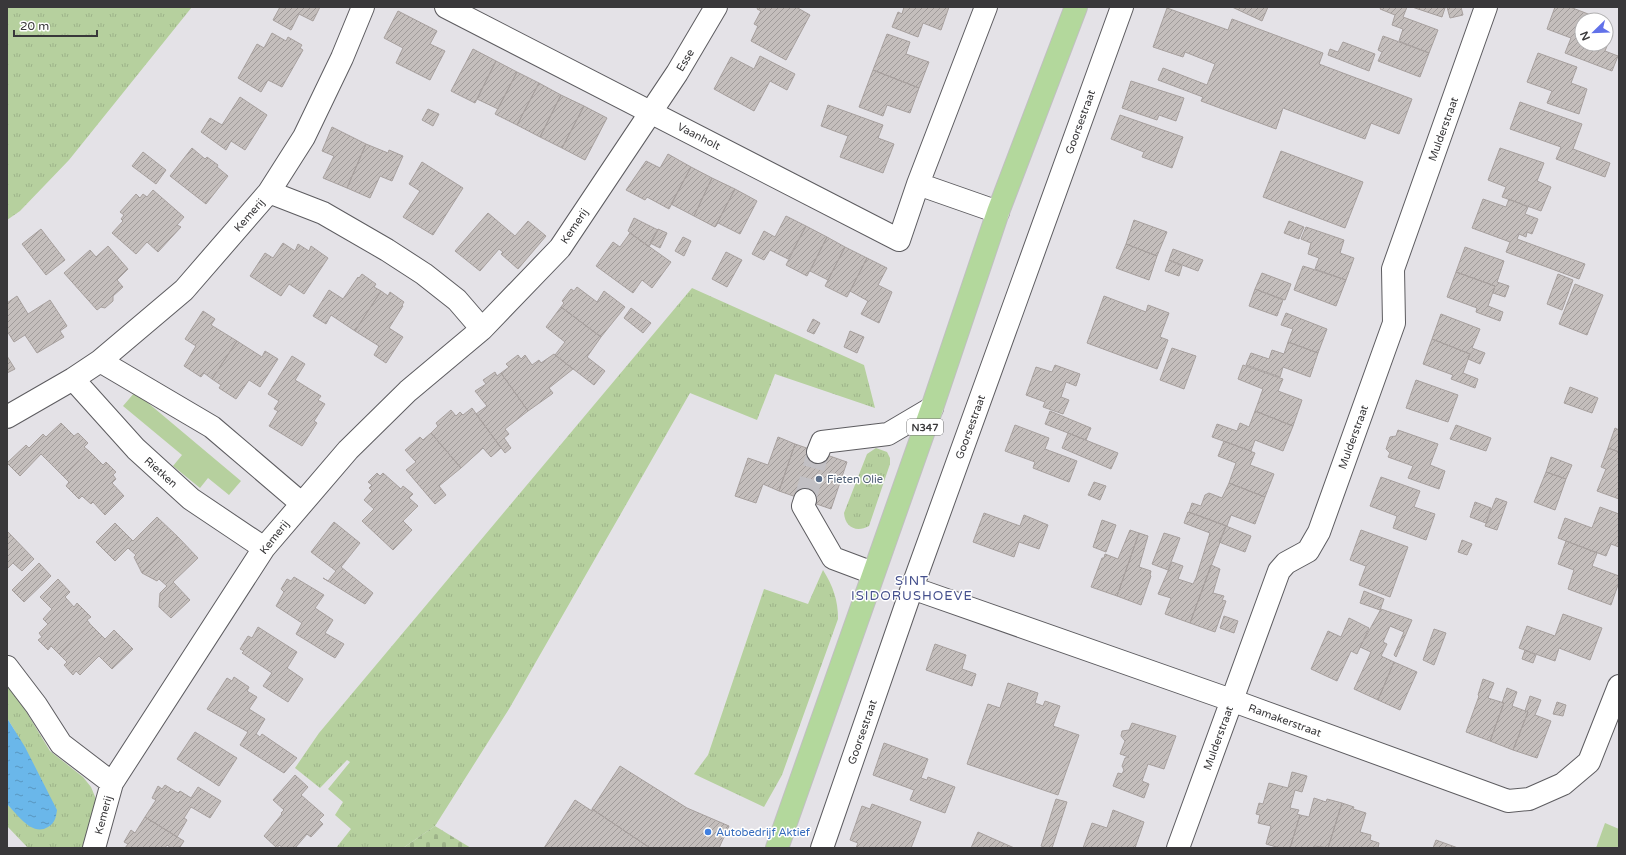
<svg xmlns="http://www.w3.org/2000/svg" width="1626" height="855" font-family="'Varela Round',sans-serif">
<style>
.grass{fill:url(#grass-tufts)}
.cemetery{fill:url(#cemetery-stones)}
.green{fill:#b6d09e}
.water{fill:url(#water-ripples)}
.building{fill:url(#building-hatch);stroke:#a7a09e}
.lines{fill:none;stroke-linecap:round;stroke-linejoin:round}
.minor-tunnel{stroke:#c2c0c4;stroke-width:22;stroke-dasharray:22 11;stroke-linecap:butt}
.minor-casing{stroke:#5d5c60;stroke-width:24}
.major-casing{stroke:#c0bfc0;stroke-width:24}
.minor{stroke:#fff;stroke-width:22}
.major{stroke:#b3d89c;stroke-width:22}
.service-dot{fill:#5c6f8a;stroke:#fff;stroke-width:1.5}
.shop-dot{fill:#3f7fe0;stroke:#fff;stroke-width:1.5}
.labels{text-anchor:middle;stroke-width:3;stroke-linejoin:round;paint-order:stroke}
.shield{fill:#fff;stroke:#747475;stroke-width:1}
.shield-label{font-size:10px;font-weight:bold;fill:#39383a}
.street-label{font-size:11px;fill:#39383a;stroke:#fff}
.service-label{font-size:11px;fill:#4e5e75;stroke:#fff;text-anchor:start}
.shop-label{font-size:11px;fill:#366cbe;stroke:#fff;text-anchor:start}
.quarter-label{font-size:13px;letter-spacing:1px;fill:#45508d;stroke:#fff}
</style>
<defs>
<pattern id="grass-tufts" width="24" height="20" patternUnits="userSpaceOnUse"><rect width="24" height="20" fill="#b6d09e"/><path d="M3 7l-1-3M5 7V3M7 7l1-3M15 17l-1-3M17 17v-4M19 17l1-3" fill="none" stroke="#9db389"/></pattern>
<pattern id="cemetery-stones" width="16" height="16" patternUnits="userSpaceOnUse"><rect width="16" height="16" fill="#b6d09e"/><path d="M2 7V4a2 2 0 0 1 4 0v3zM10 15v-3a2 2 0 0 1 4 0v3z" fill="#9db389"/></pattern>
<pattern id="water-ripples" width="26" height="14" patternUnits="userSpaceOnUse"><rect width="26" height="14" fill="#6ab7ea"/><path d="M2 4q2-2 4 0t4 0M15 11q2-2 4 0t4 0" fill="none" stroke="#5896bf"/></pattern>
<pattern id="building-hatch" width="6" height="6" patternUnits="userSpaceOnUse"><rect width="6" height="6" fill="#c4bebc"/><path d="M-1 1l2-2M0 6l6-6M5 7l2-2" fill="none" stroke="#a09b9a"/></pattern>
</defs>
<rect width="100%" height="100%" fill="#e4e2e7"/>
<!-- grass -->
<path class="grass" d="M7,7H192L69,160L20,211L7,220Z
M692,288L864,365L875,408L775,374L757,420L690,393L509,709L435,826L403,848H336L351,829L335,815L343,802L328,789L350,762L347,760L320,788L295,768L319,733Z
M876,448L887,452L890,458V464L869,526C856,533 845,527 844,513L867,454Z
M823,570C833,586 838,600 838,619L782,775L764,807L694,774L708,755L764,589L808,604Z
M7,680L50,751L83,777L91,787L96,799L85,848H28L7,826V804L25,822L15,731L7,718Z"/>
<!-- cemetery -->
<path class="cemetery" d="M435,826L471,848H403Z"/>
<!-- green -->
<path class="green" d="M135,392L241,481L229,495L208,478L200,488L173,466L182,455L123,406Z
M1605,823L1619,829V848H1596Z"/>
<!-- water -->
<path class="water" d="M7,718L25,747L57,810C56,817 55,823 48,827C32,837 17,814 7,804Z"/>
<!-- building -->
<path class="building" d="M280,7H320L313,21L299,14L291,30L273,20Z
M758,7H796L810,15L786,60L751,41L758,26L754,24L761,11L757,9Z
M904,7H949L941,30L923,23L918,37L892,27L898,12L902,14Z
M1232,7H1268L1262,21Z
M1381,7H1407L1403,17L1438,30L1429,53L1399,41L1403,29L1392,25L1395,15L1380,9Z
M1412,7H1443L1445,8L1442,17Z
M1447,7H1461L1463,15L1450,18Z
M1555,7H1570L1596,17L1594,20H1582V44H1606V39L1609,41L1605,51L1618,56L1612,71L1565,53L1571,38L1547,29Z
M1167,8L1228,30L1232,19L1323,53L1319,64L1412,99L1399,134L1371,123L1365,139L1283,108L1276,129L1201,101L1203,97L1158,80L1163,68L1207,85L1215,64L1185,52L1183,57L1153,47Z
M398,11L437,31L430,44L445,51L430,80L396,63L403,48L384,38Z
M272,33L286,41L288,37L302,45L300,48L303,50L282,87L268,80L261,92L238,78L257,44L264,48Z
M887,34L910,42L906,54L929,62L919,88L873,70Z
M1383,36L1429,53L1420,77L1378,61L1382,52L1378,50Z
M1343,42L1375,54L1369,71L1328,55L1330,49L1338,52Z
M473,49L496,61L475,103L451,91Z
M1538,53L1577,67L1571,83L1587,89L1579,114L1547,103L1552,91L1527,82Z
M760,56L795,74L787,90L770,81L754,111L714,89L731,57L754,69Z
M496,61L517,72L498,109L477,99Z
M873,70L919,88L910,113L887,105L883,116L859,107Z
M517,72L539,83L517,125L495,114Z
M1131,81L1184,98L1176,121L1159,115L1157,120L1122,108Z
M539,83L561,95L540,137L517,125Z
M561,95L584,106L562,148L540,137Z
M240,97L267,115L245,150L231,141L226,150L201,132L210,118L222,125Z
M1520,102L1582,124L1573,149L1610,163L1605,177L1556,159L1561,147L1510,129Z
M828,105L883,125L878,138L894,144L883,173L840,157L848,136L821,126Z
M584,106L607,118L585,160L562,148Z
M428,109L439,114L433,126L422,120Z
M1120,115L1183,137L1172,168L1142,157L1144,152L1111,139Z
M332,127L366,144L347,188L323,178L334,156L322,151Z
M366,144L388,153L389,150L403,156L392,181L380,176L370,198L347,188Z
M192,148L205,159L207,157L218,165L217,167L228,176L206,204L170,176Z
M1500,148L1544,163L1537,181L1551,187L1541,211L1502,197L1506,187L1488,180Z
M1281,151L1363,182L1345,228L1263,197Z
M143,152L166,170L156,184L132,166Z
M668,154L691,167L669,209L647,197L645,200L626,190L646,161L660,168Z
M422,162L463,188L433,235L403,217L420,191L409,184Z
M691,167L712,178L694,216L671,204Z
M712,178L735,189L715,227L694,216Z
M735,189L757,201L740,234L718,223L715,227Z
M153,190L184,217L177,225L181,227L158,252L147,242L136,254L112,233L123,221L121,219L124,215L120,212L136,194L140,198L143,194L147,197Z
M1483,199L1506,207L1509,199L1528,207L1525,214L1538,219L1532,234L1527,232L1526,237L1519,234L1517,239L1585,264L1579,279L1506,252L1510,242L1472,228Z
M488,213L515,236L528,221L546,236L518,269L501,254L503,252L499,249L480,271L455,251Z
M786,216L806,226L788,259L770,250L764,260L752,254L764,231L775,237Z
M634,218L658,230L649,247L628,231Z
M1134,220L1167,232L1157,256L1126,244Z
M1289,221L1304,227L1299,239L1284,233Z
M806,226L827,237L807,276L786,265Z
M1306,227L1344,240L1340,253L1354,258L1346,280L1315,269L1319,258L1308,254L1311,243L1301,239Z
M41,229L65,260L46,275L22,244Z
M658,229L667,233L660,248L650,243Z
M630,233L671,262L652,288L642,280L633,293L596,266L613,242L620,247Z
M683,237L691,241L684,256L675,251Z
M827,237L845,247L828,280L810,271Z
M283,243L295,251L298,244L309,251L311,246L328,258L304,294L289,284L281,296L250,276L265,253L273,258Z
M1126,244L1157,256L1149,280L1116,268Z
M108,246L128,269L117,280L123,287L113,296V301L105,308L101,307L97,310L64,273L90,250L96,257Z
M845,247L867,258L847,297L825,286Z
M1465,247L1504,261L1497,282L1509,286L1505,297L1493,293L1495,286L1456,272Z
M1173,249L1203,260L1198,271L1169,260Z
M726,252L742,260L727,287L712,279Z
M867,258L887,268L878,285L892,292L879,323L861,314L868,301L850,291Z
M1169,260L1182,266L1179,276L1165,271Z
M1303,266L1346,280L1336,306L1294,290Z
M1456,272L1495,286L1488,306L1503,312L1500,321L1476,312L1477,308L1447,297Z
M1262,273L1291,284L1285,300L1255,289Z
M362,274L376,284L374,287L381,291L355,331L331,315L326,324L313,316L329,290L343,299L358,277L359,278Z
M1558,274L1573,280L1562,310L1547,304Z
M1575,284L1603,295L1587,335L1559,324Z
M577,287L597,302L604,291L625,307L601,337L561,307L564,303L562,301L571,289L574,291Z
M1255,289L1283,300L1277,316L1249,306Z
M381,291L388,296L390,292L404,302L402,305L403,306L389,328L403,337L386,363L374,355L379,346L355,331Z
M17,296L28,314L50,300L67,326L60,331L64,337L37,353L25,335L14,342L7,331V303Z
M1104,296L1146,312L1148,305L1169,313L1160,337L1168,340L1157,369L1087,343Z
M561,307L601,337L587,357L605,371L594,385L555,355L565,342L546,327Z
M631,308L651,323L643,333L624,318Z
M203,311L215,319L211,325L237,341L212,379L204,373L201,377L184,366L196,346L185,339Z
M1286,313L1327,329L1318,353L1288,342L1293,329L1281,325Z
M1441,314L1480,329L1472,348L1485,353L1480,364L1468,359L1470,354L1432,339Z
M813,319L820,323L814,334L807,331Z
M850,331L864,337L857,353L844,347Z
M1432,339L1470,354L1463,373L1478,379L1475,388L1451,379L1453,375L1423,364Z
M237,341L262,357L265,351L278,359L260,387L249,380L236,399L219,388L221,385L212,379Z
M1288,342L1318,353L1310,377L1283,367L1280,377L1246,365L1251,353L1269,359L1272,350L1284,354Z
M1172,348L1196,356L1184,389L1160,380Z
M554,354L573,369L549,388L553,393L552,394L528,411L501,373L509,367L506,364L518,355L521,359L525,355L532,365L539,360L541,363Z
M7,356L15,369L7,373Z
M292,356L305,364L295,380L321,396L318,400L325,404L314,421L317,423L302,446L269,426L278,411L274,409L279,401L268,394Z
M1055,365L1080,374L1076,386L1066,382L1061,397L1069,400L1063,414L1043,407L1045,402L1026,395L1036,367L1052,372Z
M1243,365L1283,379L1278,391L1302,400L1293,426L1255,411L1263,389L1238,379Z
M495,372L497,376L501,373L528,411L505,429L509,434L504,438L511,448L505,453L476,414L487,406L475,391L486,384L483,380Z
M1416,380L1458,395L1448,422L1406,408Z
M1570,387L1598,398L1592,413L1564,403Z
M472,408L501,448L491,457L483,448L461,468L431,433L438,426L436,423L451,410L456,416L460,412L463,415Z
M1050,411L1091,428L1086,440L1045,424Z
M1255,411L1293,426L1283,451L1255,440L1251,451L1212,437L1217,424L1237,431L1240,423L1249,427Z
M61,423L74,436L78,433L88,443L84,447L89,451L63,476L41,454L20,476L7,463L26,445L29,448L43,434L46,437Z
M1015,425L1049,438L1045,449L1077,461L1069,482L1033,468L1035,462L1005,451Z
M1456,425L1491,438L1486,451L1450,439Z
M1615,428L1619,430V452L1608,448Z
M1398,430L1438,444L1430,465L1445,471L1439,489L1408,478L1413,466L1388,457L1390,453L1386,449L1390,437L1396,436Z
M431,433L461,468L439,486L446,495L435,504L406,470L416,462L405,450L420,437L423,440Z
M1068,433L1118,453L1111,469L1062,448Z
M778,437L795,444L779,491L763,484L756,503L735,496L748,458L768,465Z
M1224,441L1255,453L1250,465L1274,474L1265,497L1229,483L1236,463L1218,456Z
M795,444L847,462L831,509L779,491Z
M1608,448L1619,452V499L1597,491L1606,469L1601,467Z
M89,451L103,465L106,462L116,472L113,475L116,479L112,483L124,496L105,515L93,502L91,504L82,496L79,499L66,486L69,482L63,476Z
M1551,457L1572,465L1566,479L1546,472Z
M1546,472L1566,479L1555,510L1534,502Z
M377,473L380,476L383,473L401,489L403,486L413,494L409,498L418,506L403,521L412,530L393,550L362,521L374,509L364,500L372,491L369,488L372,485L368,482Z
M1381,477L1420,491L1414,507L1435,514L1426,540L1393,528L1397,516L1370,506Z
M1094,482L1106,486L1100,500L1088,495Z
M1229,483L1265,497L1255,524L1231,515L1227,526L1189,512L1192,503L1201,506L1205,495L1209,493L1222,498Z
M1496,498L1507,502L1497,530L1485,526Z
M1475,502L1491,508L1486,523L1470,517Z
M1600,507L1619,514V547L1611,544L1606,556L1558,538L1565,518L1592,528Z
M1188,512L1226,526L1190,623L1165,614L1171,598L1158,594L1172,562L1183,566L1178,579L1193,584L1196,578L1210,533L1184,523Z
M984,513L1020,526L1024,515L1048,525L1039,549L1019,542L1014,557L973,542Z
M157,517L178,537L142,573L134,557L136,555L128,548L115,561L96,542L115,523L133,541Z
M1102,520L1116,525L1106,552L1093,547Z
M334,522L360,543L341,567L373,593L365,604L323,578L328,581L336,571L311,552Z
M1226,526L1251,536L1245,552L1219,542Z
M1130,530L1139,533L1117,596L1091,587L1102,558H1104L1105,554L1118,559Z
M1361,530L1408,547L1390,597L1359,585L1366,566L1350,560Z
M7,531L34,559L22,571L13,563L7,569Z
M1139,533L1148,536L1139,567L1151,571L1150,575L1151,576L1141,605L1117,596Z
M1164,533L1180,538L1168,570L1152,564Z
M178,537L198,558L173,582L190,600L171,618L159,607L160,593L167,586L159,579L157,581L142,573Z
M1462,540L1472,544L1467,555L1458,552Z
M1566,541L1597,553L1592,566L1619,576V582L1611,605L1568,589L1574,570L1558,564Z
M39,563L51,576L24,602L12,590Z
M1211,565L1220,569L1213,593L1224,596L1222,600L1226,601L1215,632L1190,623Z
M294,577L324,595L315,608L333,620L325,633L344,644L335,658L296,634L302,623L276,606L284,592L281,589L287,579L291,581Z
M58,579L70,592L65,597L74,607L77,603L91,617L87,620L90,624L59,654L51,646L48,650L38,640L42,637L39,633L48,624L43,619L52,609L40,597Z
M1364,591L1384,599L1380,610L1360,603Z
M1381,609L1412,620L1396,657L1394,655L1404,632L1390,626L1383,642L1387,644L1381,656L1394,662L1378,700L1354,689L1371,652L1360,647Z
M1563,614L1602,628L1590,660L1559,648L1555,661L1519,648L1527,626L1555,636Z
M1224,616L1238,621L1234,633L1220,628Z
M1349,618L1369,628L1357,654L1351,651L1337,681L1311,669L1328,631L1341,637Z
M90,624L105,639L114,630L133,649L112,669L99,656L80,675L76,671L73,675L64,665L67,662L59,654Z
M258,627L297,652L287,668L303,679L288,702L263,686L272,673L242,653L244,651L240,649L248,636L252,638Z
M1434,629L1446,633L1434,665L1423,660Z
M935,644L966,655L962,669L976,674L972,686L926,670Z
M1525,650L1536,655L1533,663L1522,659Z
M1394,662L1417,672L1400,710L1378,700Z
M234,677L249,687L247,691L257,697L249,709L265,719L256,734L260,737L262,734L297,758L284,773L240,745L248,732L207,709L227,678L232,681Z
M1483,679L1494,683L1488,698L1504,703L1490,741L1466,732L1479,696L1478,695Z
M1008,683L1038,693L1035,703L1043,706L1045,701L1060,706L1053,726L1079,735L1058,795L967,764L988,704L1000,708Z
M1507,688L1517,692L1512,706L1528,712L1513,750L1490,741L1504,703H1502Z
M1530,696L1541,700L1535,715L1551,721L1537,758L1513,750L1528,712L1525,711Z
M1557,702L1566,705L1563,716L1553,714Z
M1132,723L1176,736L1164,769L1148,764L1142,781L1149,784L1144,798L1113,786L1118,773L1122,774L1124,770L1122,766L1125,758L1129,757L1120,754L1125,741L1121,736L1122,731L1129,730Z
M195,732L237,758L219,786L177,759Z
M884,743L928,759L921,778L927,780L928,777L955,787L945,813L910,800L914,790L873,775Z
M620,766L687,808L729,826L719,848H650L592,809Z
M1292,772L1307,776L1302,792L1295,790L1290,808L1299,810L1297,814L1300,815L1290,848H1280L1266,844L1271,826L1258,823L1260,815L1256,814L1259,803L1263,804L1269,783L1288,788Z
M295,775L308,787L301,795L324,815L319,820L323,824L311,837L307,834L295,848H283L279,845L277,848L264,836L282,814L281,813L284,810L273,800Z
M165,785L178,793L180,791L191,798L198,787L221,801L210,818L191,807L184,818L187,820L177,837L145,817L156,800L152,798L158,786L162,789Z
M1314,798L1326,802L1327,799L1342,803L1328,848L1315,846L1314,848H1290L1300,815L1309,817Z
M1056,799L1067,802L1052,848H1046L1041,846Z
M575,800L592,811V809L650,848H544Z
M1342,803L1354,807L1353,809L1366,813L1360,832L1371,835L1370,840L1379,843L1378,848H1328Z
M872,804L921,822L911,848H856L858,843L850,840L862,806L870,809Z
M1113,810L1144,822L1135,848H1083L1092,823L1107,828Z
M145,817L184,841L180,847L171,848L167,845L165,848H125L128,844L124,842L131,830L135,833Z
M978,832L1012,847L1015,848H971Z
M1436,840L1458,848H1433Z"/>
<g class="lines">
<!-- minor-tunnel -->
<path class="minor-tunnel" d="M805,500L818,452"/>
<defs>
<path id="minor" d="M446,7L899,240L918,184L986,7
M918,184L998,212
M482,329L560,248L677,73L716,7
M100,361L212,427L301,503
M73,379L136,449L191,499L264,548
M7,417L73,379L100,361L184,290L269,192L304,137L342,58L363,7
M818,452L822,442L888,434L932,408
M805,500L803,506L833,558L873,573
M912,588L1231,700L1508,801L1529,799L1563,784L1589,762L1619,686
M7,667L36,705L61,744L112,783L94,848
M112,783L264,548L348,450L408,391L482,329L457,300L424,274L387,250L323,213L269,192
M822,848L912,588L1122,7
M1178,848L1279,571L1286,563L1308,551L1319,532L1394,323L1393,269L1486,7"/>
<path id="major" d="M777,848L932,408L998,212L1076,7"/>
</defs>
<!-- minor casing -->
<use href="#minor" class="minor-casing"/>
<!-- major casing -->
<use href="#major" class="major-casing"/>
<!-- minor -->
<use href="#minor" class="minor"/>
<!-- major -->
<use href="#major" class="major"/>
</g>
<!-- markers -->
<circle class="service-dot" cx="819" cy="479" r="4"/>
<circle class="shop-dot" cx="708" cy="832" r="4"/>
<g class="labels">
<!-- shield labels -->
<rect class="shield" x="907" y="419" width="36" height="16" rx="3"/>
<g class="shield-label">
<text x="925" y="431">N347</text>
</g>
<!-- street labels -->
<g class="street-label">
<text transform="translate(685 60) rotate(-59)" y="4">Esse</text>
<text transform="translate(1080 122) rotate(-70)" y="4">Goorsestraat</text>
<text transform="translate(1443 129) rotate(-70)" y="4">Mulderstraat</text>
<text transform="translate(699 136) rotate(27)" y="4">Vaanholt</text>
<text transform="translate(249 215) rotate(-49)" y="4">Kemerij</text>
<text transform="translate(574 226) rotate(-56)" y="4">Kemerij</text>
<text transform="translate(970 427) rotate(-70)" y="4">Goorsestraat</text>
<text transform="translate(1353 437) rotate(-70)" y="4">Mulderstraat</text>
<text transform="translate(161 472) rotate(42)" y="4">Rietken</text>
<text transform="translate(274 537) rotate(-52)" y="4">Kemerij</text>
<text transform="translate(1285 720) rotate(20)" y="4">Ramakerstraat</text>
<text transform="translate(862 732) rotate(-71)" y="4">Goorsestraat</text>
<text transform="translate(1218 738) rotate(-70)" y="4">Mulderstraat</text>
<text transform="translate(103 815) rotate(-75)" y="4">Kemerij</text>
</g>
<!-- service labels -->
<g class="service-label">
<text x="827" y="483">Fieten Olie</text>
</g>
<!-- shop labels -->
<g class="shop-label">
<text x="716" y="836">Autobedrijf Aktief</text>
</g>
<!-- quarter labels -->
<g class="quarter-label">
<text x="912" y="585">SINT<tspan x="912" dy="15">ISIDORUSHOEVE</tspan></text>
</g>
</g>
<!-- border -->
<rect width="1626" height="855" fill="none" stroke="#39383a" stroke-width="16"/>
<!-- north arrow -->
<g transform="translate(1594 32) rotate(247)"><circle r="19" fill="#ffffff" stroke="#b0afb0"/>
<path d="M0-3L7 15L0 10L-7 15Z" fill="#6171e9"/>
<text y="-6" font-size="11" font-weight="bold" text-anchor="middle" fill="#39383a">N</text>
</g>
<!-- scale -->
<path d="M14 30v6h83v-6" fill="none" stroke="#39383a" stroke-width="2"/>
<text x="20" y="30" font-size="12" fill="#39383a" stroke="#ffffff" stroke-width="3" paint-order="stroke">20 m</text>
</svg>
